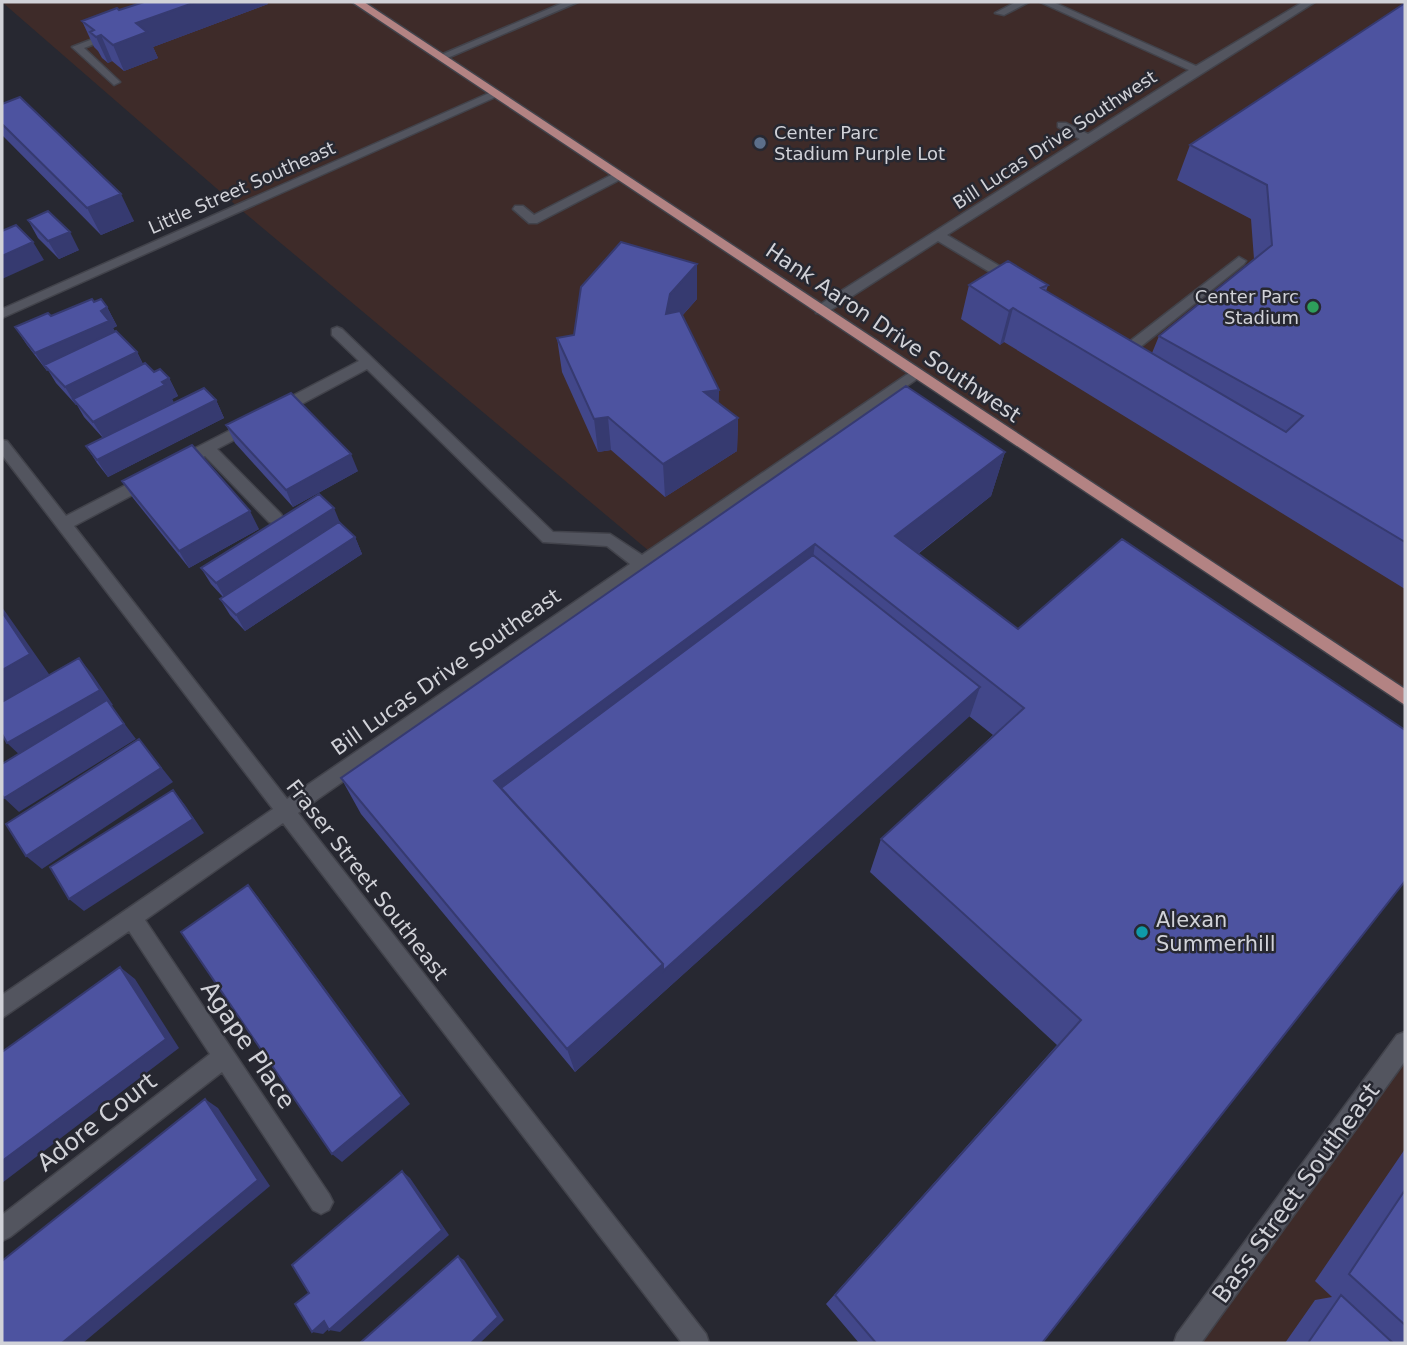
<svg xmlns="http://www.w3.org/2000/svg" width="1407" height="1345" font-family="'DejaVu Sans',sans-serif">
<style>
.commercial{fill:#3e2b29}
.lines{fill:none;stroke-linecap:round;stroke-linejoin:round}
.minor-casing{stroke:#42434b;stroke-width:3}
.major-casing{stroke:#42434b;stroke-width:3}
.minor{fill:#53555f;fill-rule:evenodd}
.major{fill:#b38383;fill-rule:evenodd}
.wall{fill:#42478a}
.shaded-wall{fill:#363a70}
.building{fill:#4d53a0;stroke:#363a70;stroke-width:2}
.service-dot{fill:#5c6f8a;stroke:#272831;stroke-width:2.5}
.leisure-dot{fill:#2e9e5b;stroke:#272831;stroke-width:2.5}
.culture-dot{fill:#0f9aa8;stroke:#272831;stroke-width:2.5}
.labels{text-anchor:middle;stroke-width:5;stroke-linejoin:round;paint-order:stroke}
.far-poi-label{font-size:18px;fill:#d1d2d8;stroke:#272831;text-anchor:start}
.far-street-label{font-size:18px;fill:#d1d2d8;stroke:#272831}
.street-label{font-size:21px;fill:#d1d2d8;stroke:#272831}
.poi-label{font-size:21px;fill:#d1d2d8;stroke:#272831;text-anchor:start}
.near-street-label{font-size:24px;fill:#d1d2d8;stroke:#272831}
</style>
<rect width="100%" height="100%" fill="#272831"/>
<!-- commercial -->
<path class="commercial" d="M2,2H1405V699L917,374L655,556L246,214Z
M1405,1043V1343H1186Z"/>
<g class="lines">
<defs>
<path id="minor" d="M565,2H578L445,59L436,57Z
M1016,2H1029L1004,15L995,13Z
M1040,2H1053L1196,66L1303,2H1315L947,235L1018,277V283H1008L938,241L826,313H816V307L1080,139L1058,127V123H1066L1088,134L1189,70Z
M111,32L120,34L84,48L118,80L120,82L114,85L72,47Z
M496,90L502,93L500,95L2,318V309Z
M619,171L625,175L623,178L537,223H529L513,209L515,206H523L534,215Z
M1239,257L1246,261L1244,264L1134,352C1125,355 1115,348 1110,341L1117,336L1129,342Z
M337,327L342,329L553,532L610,534L642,555L912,371H922L924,374L298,813L706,1334L709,1343H682L283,823L145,920L329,1194L333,1202L329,1210L321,1214L313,1210L222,1072L10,1237L2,1241V1215L210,1054L129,931L2,1018V995L273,809L2,455V440L7,441L66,516L143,476H153L156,480L153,484L74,526L287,799L630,564L607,546L543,542L367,369L283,414H273L271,410L273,406L359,361L332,335V329Z
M250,420L257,425L255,429L217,449L281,514L283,518L275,524L269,522L205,456L179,469L171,463L174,459Z
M1405,1032V1061L1201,1343H1174L1177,1334L1397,1035Z"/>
<path id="major" d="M352,2H364L1405,689V705Z"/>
</defs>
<!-- minor casing -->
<use href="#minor" class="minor-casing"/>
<!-- major casing -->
<use href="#major" class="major-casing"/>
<!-- minor -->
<use href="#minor" class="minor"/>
<!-- major -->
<use href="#major" class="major"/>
</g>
<!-- wall -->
<path class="wall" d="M144,2H267L268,4L153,47L158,58L124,71L112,61L108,63L102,58L98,51L94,47L82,21L119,10Z
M1405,3V589L1004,342L1000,345L961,319L969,285H1048L1046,291L1152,353L1159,336L1254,259L1251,219L1177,180L1190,145Z
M2,104L134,221L101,235L2,135Z
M28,220L79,250L59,259L38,238Z
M697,299L682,316L719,390L718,403L738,418L737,451L665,497L611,450L598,452L562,372L557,338L574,335Z
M94,302L107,307L117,326L113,328L115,332L137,352L143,364L154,372L169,378L178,396L172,399L174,403L216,400L224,418L108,477L97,463L86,446L103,438L84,417L77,405H76L56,383L48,370L47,371L27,345L15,327L51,316Z
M906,386L1005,452L991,496L918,554L1018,629L1405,730L1042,1343H859L826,1304L1057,1045L870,872L881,839L993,735L969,716L575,1072L361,814L341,778Z
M226,425L358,471L293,507L235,443Z
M122,481L259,529L189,568L133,498Z
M341,524L355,537L362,554L245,631L230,615L220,599L223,597L211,584L201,568Z
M1405,1149V1343H1285L1315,1300L1332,1297L1315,1281Z"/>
<!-- shaded-wall -->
<path class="shaded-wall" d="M196,2H267L268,4L153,47L158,58L124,71L113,45L136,23Z
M101,35L112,61L108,63L96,37Z
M121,194L134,221L101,235L87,208Z
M70,232L79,250L59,259L48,241Z
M33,242L44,260L2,279V256Z
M697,264V299L671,328L666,314L670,294Z
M107,307L117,326L113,328L119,339L44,365L48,370L47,371L35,353L101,311Z
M1013,308L1004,342L1000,345L1009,311Z
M137,352L146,370L73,399L77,405H76L65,387Z
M169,378L178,396L172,399L174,403L104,439L93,422Z
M719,390L718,423L704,392Z
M216,400L224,418L108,477L97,460Z
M608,417L611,450L598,452L594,419Z
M738,418L737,451L665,497L663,464Z
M1005,452L991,496L885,579L895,536Z
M351,454L358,471L293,507L286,490Z
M334,508L341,525L226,600L216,583Z
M250,511L259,529L189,568L179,551Z
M355,537L362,554L245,631L236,615Z
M815,544L809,586L515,809L494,781Z
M2,607L51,677L2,705Z
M79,658L92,674L113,705L111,706L136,739L19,812L4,798L23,758L7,743Z
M980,687L970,716L575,1072L567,1049Z
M139,739L173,782L42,869L26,856Z
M173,790L185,805L204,833L84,911L69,899Z
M248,885L258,897L410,1104L342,1162L332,1154Z
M120,967L135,979L179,1048L2,1183V1161Z
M205,1099L218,1108L270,1186L83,1343H62Z
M402,1171L410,1178L449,1235L340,1332L329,1330Z
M458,1256L464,1260L504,1320L480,1343H471Z
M324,1321L335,1323L323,1334L312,1332Z"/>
<!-- building -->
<path class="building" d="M144,2H196L136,23L147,32L113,45L101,35L96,37L90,32L94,30L82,21L117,8L119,10Z
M1405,3V542L1013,308L1009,311L969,285L1008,261L1048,285L1041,288L1286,432L1303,416L1159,336L1272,245L1267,185L1190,145Z
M20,97L121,194L87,208L2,124V104Z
M48,211L70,232L48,241L28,220Z
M16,225L33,242L2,256V231Z
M621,242L697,264L670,294L666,314L680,311L719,390L704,392L738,418L663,464L608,417L594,419L557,338L574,335L581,287Z
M92,299L94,302L101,299L107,307L101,311L109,321L35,353L15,327L48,313L51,316Z
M116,331L137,352L65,387L44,365Z
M145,363L154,372L160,369L169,378L162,382L165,385L93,422L73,399Z
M906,386L1005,452L895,536L1018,629L1122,539L1405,730V881L1042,1343H876L835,1295L1081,1020L881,839L1024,708L815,544L494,781L663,964L567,1049L341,778Z
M204,388L216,400L97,460L86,446Z
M291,393L351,454L286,490L226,425Z
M192,445L250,511L179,551L122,481Z
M319,494L334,508L216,583L201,568Z
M339,522L355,537L236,615L220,599Z
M813,555L980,687L663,971V964L501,788Z
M2,612L30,654L2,670Z
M79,658L100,690L7,743L2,734V702Z
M107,700L124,724L4,798L2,795V764Z
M139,739L161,768L26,856L6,824Z
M173,790L193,819L69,899L50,867Z
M248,885L402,1096L332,1154L181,932Z
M120,967L166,1039L2,1161V1052Z
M205,1099L258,1180L62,1343H2V1261Z
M402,1171L442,1230L329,1330L324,1321L312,1332L295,1304L309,1293L292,1265Z
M1405,1190V1325L1349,1274Z
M458,1256L498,1317L471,1343H360Z
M1341,1295L1393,1343H1308Z"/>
<!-- markers -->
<circle class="service-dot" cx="760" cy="143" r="7"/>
<circle class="leisure-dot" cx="1313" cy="307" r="7"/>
<circle class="culture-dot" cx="1142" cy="932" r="7"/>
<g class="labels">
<!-- far-poi labels -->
<g class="far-poi-label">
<text x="774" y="139">Center Parc<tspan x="774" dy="21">Stadium Purple Lot</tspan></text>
<text x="1299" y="303" text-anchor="end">Center Parc<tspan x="1299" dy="21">Stadium</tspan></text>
</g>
<!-- far-street labels -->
<g class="far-street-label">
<text transform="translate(1055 140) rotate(-33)" y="6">Bill Lucas Drive Southwest</text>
<text transform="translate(242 188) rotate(-24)" y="6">Little Street Southeast</text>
</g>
<!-- street labels -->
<g class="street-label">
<text transform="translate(893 333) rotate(34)" y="7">Hank Aaron Drive Southwest</text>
<text transform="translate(446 672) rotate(-35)" y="7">Bill Lucas Drive Southeast</text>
<text transform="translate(367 880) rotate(52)" y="7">Fraser Street Southeast</text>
</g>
<!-- poi labels -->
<g class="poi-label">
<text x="1156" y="927">Alexan<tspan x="1156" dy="24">Summerhill</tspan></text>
</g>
<!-- near-street labels -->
<g class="near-street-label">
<text transform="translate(248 1045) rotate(56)" y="8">Agape Place</text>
<text transform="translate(97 1122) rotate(-38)" y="8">Adore Court</text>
<text transform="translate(1296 1193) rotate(-54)" y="8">Bass Street Southeast</text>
</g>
</g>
<!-- border -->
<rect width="1407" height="1345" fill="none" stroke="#d1d2d8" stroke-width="7"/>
</svg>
